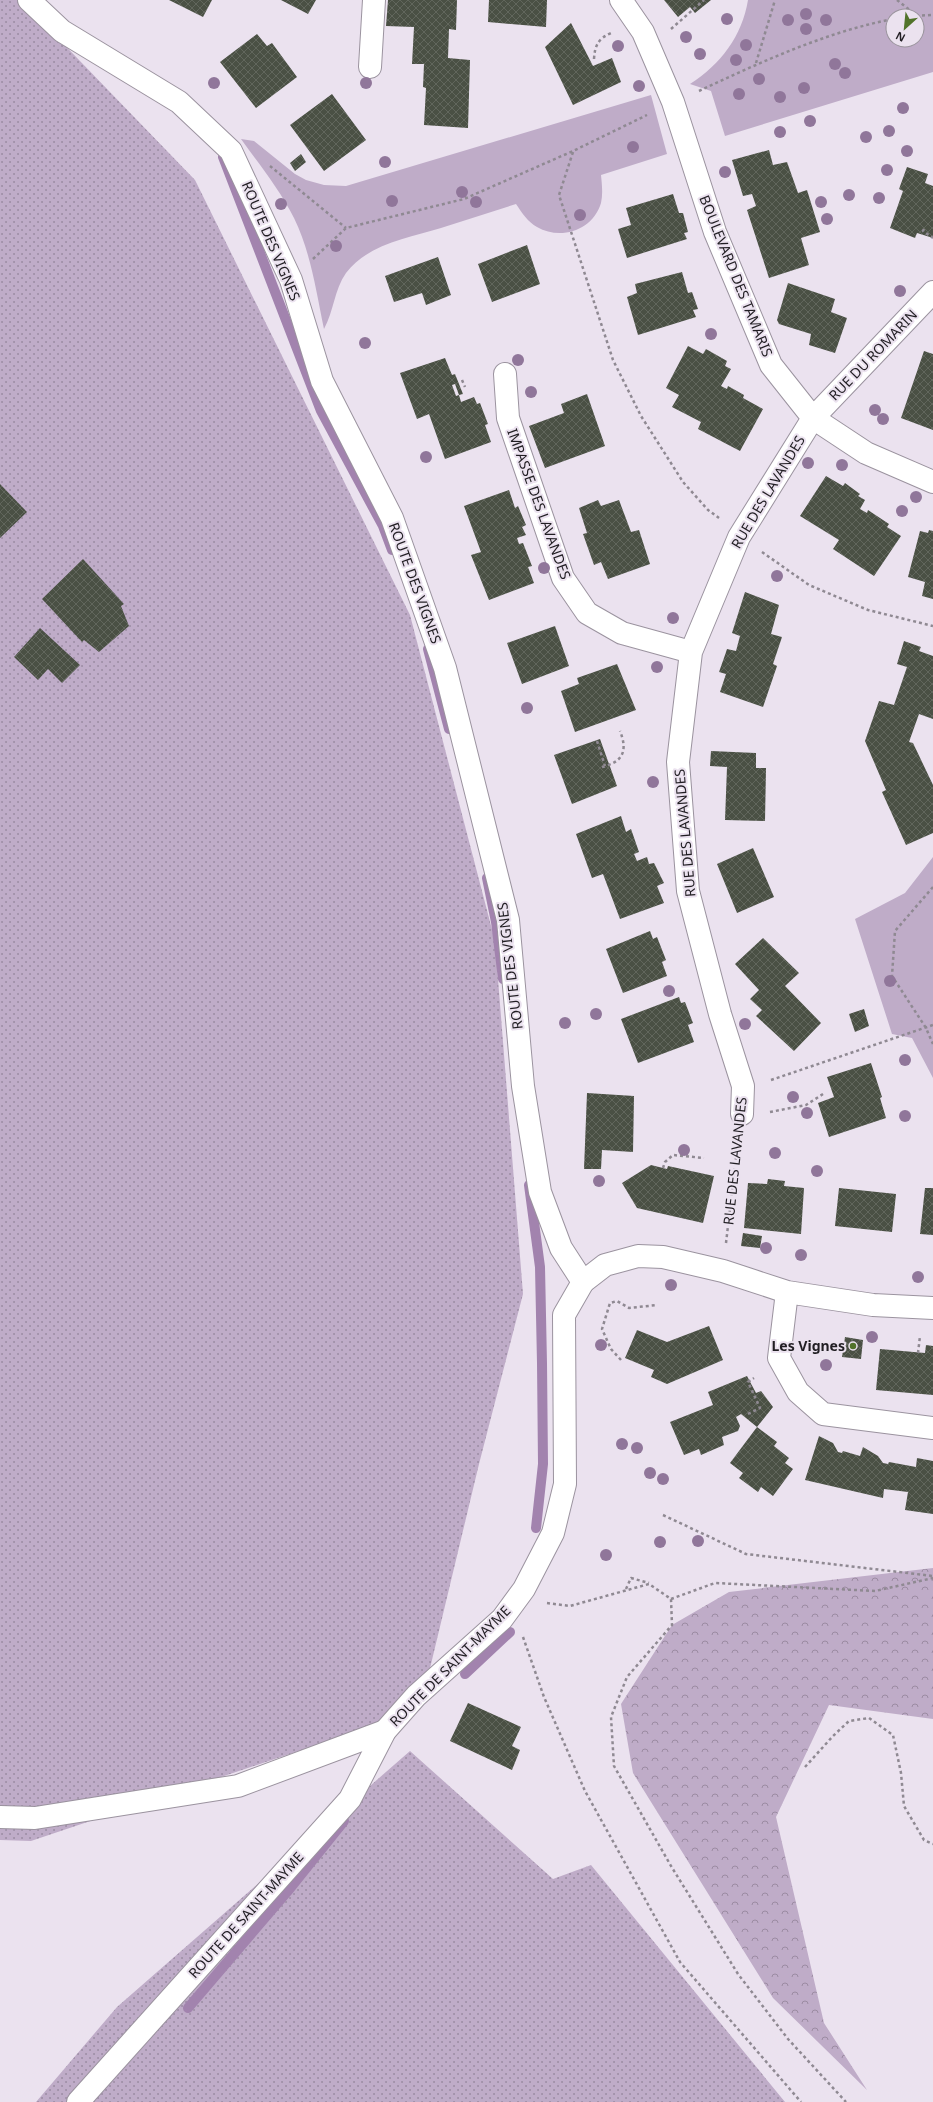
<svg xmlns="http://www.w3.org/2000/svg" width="933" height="2102" font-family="'Noto Sans',sans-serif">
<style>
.grass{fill:url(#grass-dots)}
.forest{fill:url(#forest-crowns)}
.park{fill:#bfacc8;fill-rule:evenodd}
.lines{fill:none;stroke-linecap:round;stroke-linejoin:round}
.stream{stroke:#a283ae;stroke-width:10}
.building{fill:url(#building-cross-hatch);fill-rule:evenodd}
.minor-casing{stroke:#9b939f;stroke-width:24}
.tertiary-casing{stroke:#9b939f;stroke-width:24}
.path{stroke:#8f8992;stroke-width:2.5;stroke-dasharray:3 3;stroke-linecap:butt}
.minor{stroke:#fff;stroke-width:22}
.tertiary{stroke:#fff;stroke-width:22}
.tree{fill:#90769a}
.poi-dot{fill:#51732a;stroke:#ebe2ef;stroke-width:1.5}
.labels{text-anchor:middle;stroke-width:4;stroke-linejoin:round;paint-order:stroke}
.street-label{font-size:14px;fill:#211e23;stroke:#ebe2ef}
.poi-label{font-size:14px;font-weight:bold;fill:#211e23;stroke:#ebe2ef;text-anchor:end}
</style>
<defs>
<pattern id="grass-dots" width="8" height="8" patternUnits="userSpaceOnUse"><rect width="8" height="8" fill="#bfacc8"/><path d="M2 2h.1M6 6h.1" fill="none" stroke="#9b8ba2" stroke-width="1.8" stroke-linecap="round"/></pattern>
<pattern id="forest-crowns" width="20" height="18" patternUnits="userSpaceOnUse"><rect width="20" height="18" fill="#bfacc8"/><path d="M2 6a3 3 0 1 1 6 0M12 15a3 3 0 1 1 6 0" fill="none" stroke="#9b8ba2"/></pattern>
<pattern id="building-cross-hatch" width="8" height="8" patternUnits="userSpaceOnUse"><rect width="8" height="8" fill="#4a5044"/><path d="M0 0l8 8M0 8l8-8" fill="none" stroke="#61665c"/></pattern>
</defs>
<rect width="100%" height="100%" fill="#ebe2ef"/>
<!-- grass -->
<path class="grass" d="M0,0H21L195,180L410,615L495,941L523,1294L479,1464L420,1710L31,1841L0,1840Z
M410,1751L553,1879L591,1865L785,2102H36L117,2007Z"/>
<!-- forest -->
<path class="forest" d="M933,1568V1719L829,1705L776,1817L824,2023L867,2090L773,1998L633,1773L621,1704L672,1625L729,1592Z"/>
<!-- park -->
<path class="park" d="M748,0H933V72L725,136L711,91L690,84C721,64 742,36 748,0ZM893,16H917V40H893Z
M651,95L667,154L601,175C602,185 603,194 601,203C593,230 561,241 537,227C528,222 522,213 516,204C491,212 466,220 441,228C408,238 368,244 346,273C334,290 334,311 324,329C316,291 311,253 294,218C280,190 259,164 241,139L254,141L295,174L306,180L324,185L346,186Z
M933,857V1078L912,1038L892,1034L855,919L905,893Z"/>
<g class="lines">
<!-- stream -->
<path class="stream" d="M223,157L321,411L383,526L392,550
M428,649L449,729
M487,878L496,922L503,979
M529,1185L540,1267L542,1363L543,1464L536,1528
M465,1674L510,1632
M188,2008L287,1892L344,1821"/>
</g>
<!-- building -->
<path class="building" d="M169,0H212L203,17Z
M281,0H316L308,14Z
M388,0H457L456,30L449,29L448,58L470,60L468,128L424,125L426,88L423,87L424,64H412L414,27L386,26Z
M489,0H547L546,27L488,22Z
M664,0H711L695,13L690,7L678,17Z
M571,23L593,66L612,58L621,82L573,105L545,47Z
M257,34L267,46L272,43L297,77L256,108L220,62Z
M332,94L366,140L324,171L290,125Z
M769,150L773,165L787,162L798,193L807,190L820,232L801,238L809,265L769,278L747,210L756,206L752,194L743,196L732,160Z
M301,154L306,162L295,171L290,163Z
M907,167L928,174L925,183L933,186V238L917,233L915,238L890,228L903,191L899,189Z
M673,194L679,213H683L688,232L684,233L687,239L627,258L618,229L631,225L626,208Z
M527,245L540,284L492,302L478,264Z
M438,257L451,295L426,305L422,293L394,302L385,276Z
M682,272L688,293L692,292L698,309L693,310L696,317L638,335L627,297L637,293L635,284Z
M788,283L835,299L831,312L847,318L835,353L809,345L811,334L779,324L777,320Z
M688,346L703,354L706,349L727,361L725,366L731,369L721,386L727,389L728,386L744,395L743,398L763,409L740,451L698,429L701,422L672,407L679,395L666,388Z
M924,351L933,354V430L901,418Z
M445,358L452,375L455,374L463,394L459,395L461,402L474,397L477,404L480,403L488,424L485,425L491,442L445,459L429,414L417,419L400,373ZM455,384L459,395L456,396L452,385Z
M587,394L605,446L545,468L529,426L564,413L561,404Z
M826,476L843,486L845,483L860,494L858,496L865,500L860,509L867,513L868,510L889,524L887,527L901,536L874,576L833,549L839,540L800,516Z
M0,484L27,512L0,538Z
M509,490L515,508L518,506L526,525L522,527L526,535L517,538L519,544L523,543L532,566L528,567L534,583L489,600L471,555L481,552L464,506Z
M598,500L601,506L619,500L631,532L639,530L650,564L608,579L601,562L594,565L583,534L587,533L579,508Z
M929,530L933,531V599L922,596L925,582L908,577L920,531L928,533Z
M83,559L124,604L121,606L129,626L99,652L84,640L82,642L42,599Z
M745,592L779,605L771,634L782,637L773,664L777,666L763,707L720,692L726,674L719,672L725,655L727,649L736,651L740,636L732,633Z
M555,626L569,666L522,684L507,643Z
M40,628L80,665L62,683L48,669L38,680L14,657Z
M904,641L921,647L919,651L933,656V719L919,714L909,742L913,743L933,785V833L906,845L882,792L886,790L865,741L879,701L894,705L907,667L897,664Z
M617,664L636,710L575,732L561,691L579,684L577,678Z
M600,739L617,786L572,804L554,755Z
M711,751L756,753V768H766L765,821L725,820L727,767L710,766Z
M621,816L626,832L631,829L639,852L634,854L637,861L647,857L649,864L654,863L664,883L657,886L664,903L620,919L603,874L592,878L576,834Z
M753,848L774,897L737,913L717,864Z
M650,931L653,939L657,937L666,960L662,962L667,976L623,993L606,949Z
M763,938L799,973L785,986L821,1023L794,1051L756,1016L762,1010L750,999L759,990L735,964Z
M679,997L681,1003L685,1002L693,1023L688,1025L694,1042L638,1063L621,1019Z
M864,1009L869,1026L855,1032L849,1014Z
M871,1063L882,1097L880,1098L886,1118L829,1137L818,1103L834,1097L827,1077Z
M587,1093L634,1096L633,1152L602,1150L601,1169H584Z
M651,1165L667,1169L668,1166L714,1176L703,1223L637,1208L622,1183Z
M768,1179L785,1181L784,1186L804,1188L801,1234L744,1228L748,1183L767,1184Z
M839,1188L896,1194L892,1232L835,1226Z
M925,1188H933V1235L920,1234Z
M743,1233L762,1236L760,1248L741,1246Z
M709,1326L723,1360L667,1384L651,1377L654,1370L625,1358L637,1330L667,1342Z
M845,1337L863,1340L861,1359L842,1357Z
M926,1345L933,1346V1395L876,1390L880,1349L925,1353Z
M747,1376L756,1393L761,1391L773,1407L757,1427L741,1414L736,1417L740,1426L738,1431L722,1437L724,1445L701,1455L699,1449L684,1455L670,1422L713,1405L708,1392Z
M757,1427L777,1442L774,1446L789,1458L785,1463L793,1469L773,1496L761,1487L758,1492L739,1478L743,1473L730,1463Z
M819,1436L833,1443L838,1452L842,1453L843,1451L860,1456L863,1447L878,1456L883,1463L888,1464L889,1462L916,1467L917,1458L933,1461V1514L905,1510L908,1492L884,1489L883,1498L805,1480Z
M468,1703L521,1727L512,1746L520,1750L512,1770L450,1741Z"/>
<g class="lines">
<defs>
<path id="minor" d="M29,0L62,31L179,102L231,151L291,280L322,381L392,518L445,668L508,920L523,1086L540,1192L561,1248L583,1282L605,1265L638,1256L663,1257L723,1271L787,1292L873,1305L933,1308
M621,0L643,32L673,102L715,232L771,365L813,418L866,453L933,482
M370,67L374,0
M505,374L508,418L563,578L587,613L622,633L691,652
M742,1114L743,1086L720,1014L688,891L678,762L691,652L739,537L813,418L933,292
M787,1292L779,1358L798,1392L823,1414L933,1428
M0,1817L35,1818L238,1786L385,1731"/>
<path id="tertiary" d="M78,2102L350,1799L385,1731L416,1696L502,1619L524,1589L553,1533L565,1484L564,1315L583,1282"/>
</defs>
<!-- minor casing -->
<use href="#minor" class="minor-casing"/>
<!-- tertiary casing -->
<use href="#tertiary" class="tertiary-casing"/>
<!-- path -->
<path class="path" d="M897,0L916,15
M910,16L933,15
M671,29L704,0
M594,59C595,45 598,39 611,33
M756,63L775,0
M699,91C761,62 826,32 893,19
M573,152L559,195L613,360L641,416L683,482L708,510L719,518
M270,166L346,228
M924,229L923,231L933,238
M313,259L346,228L464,199L573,151L647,115
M462,380L465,387
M762,552L809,585L868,610L933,626
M597,741L605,766
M602,767C623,762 628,751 620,731
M933,887L895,931L892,976L926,1028L933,1044
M771,1080L933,1025
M770,1112L806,1105L823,1094
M663,1168L665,1162L673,1155L704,1158
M726,1243L738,1141
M918,1353L920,1336
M621,1360L611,1349L602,1329L610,1303L617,1301L629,1308L657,1305
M748,1414L760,1408L748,1382L754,1378
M663,1515L746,1554L933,1576
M626,1589L631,1578L649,1583
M671,1599L715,1583L875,1591L933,1578
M547,1603L570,1606L649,1584L671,1599L672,1625L627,1677L611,1717L614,1766L671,1866L738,1974L788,2039L846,2102
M523,1637L544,1697L585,1791L680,1962L801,2102
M805,1767L833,1736L849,1721L869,1718L893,1735L901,1773L904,1806L924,1840L933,1844"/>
<!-- minor -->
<use href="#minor" class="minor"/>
<!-- tertiary -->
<use href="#tertiary" class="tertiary"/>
</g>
<!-- trees -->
<g class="tree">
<circle cx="806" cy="14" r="6"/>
<circle cx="727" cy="19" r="6"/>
<circle cx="788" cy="20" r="6"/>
<circle cx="826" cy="20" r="6"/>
<circle cx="806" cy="29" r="6"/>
<circle cx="686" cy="37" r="6"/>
<circle cx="746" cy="45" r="6"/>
<circle cx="618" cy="46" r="6"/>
<circle cx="700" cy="54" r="6"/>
<circle cx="736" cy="60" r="6"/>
<circle cx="835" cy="64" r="6"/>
<circle cx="845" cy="73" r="6"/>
<circle cx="759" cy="79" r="6"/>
<circle cx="214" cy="83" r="6"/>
<circle cx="366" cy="83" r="6"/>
<circle cx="639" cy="86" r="6"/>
<circle cx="804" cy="88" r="6"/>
<circle cx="739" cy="94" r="6"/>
<circle cx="780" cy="97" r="6"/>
<circle cx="903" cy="108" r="6"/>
<circle cx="810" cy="121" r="6"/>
<circle cx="889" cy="131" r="6"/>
<circle cx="780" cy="132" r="6"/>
<circle cx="866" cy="137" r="6"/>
<circle cx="633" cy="147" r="6"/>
<circle cx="907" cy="151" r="6"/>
<circle cx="385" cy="162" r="6"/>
<circle cx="887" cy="170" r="6"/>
<circle cx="725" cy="172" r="6"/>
<circle cx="462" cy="192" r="6"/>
<circle cx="849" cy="195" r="6"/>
<circle cx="879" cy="198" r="6"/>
<circle cx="392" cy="201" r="6"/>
<circle cx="476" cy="202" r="6"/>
<circle cx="821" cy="202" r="6"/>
<circle cx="281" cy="204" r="6"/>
<circle cx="580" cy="215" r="6"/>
<circle cx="827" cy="219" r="6"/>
<circle cx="336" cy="246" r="6"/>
<circle cx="900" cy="291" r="6"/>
<circle cx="711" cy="334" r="6"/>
<circle cx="365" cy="343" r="6"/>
<circle cx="518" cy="360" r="6"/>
<circle cx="531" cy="392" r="6"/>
<circle cx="875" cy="410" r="6"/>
<circle cx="883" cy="419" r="6"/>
<circle cx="426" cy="457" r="6"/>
<circle cx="808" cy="463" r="6"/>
<circle cx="842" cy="465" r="6"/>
<circle cx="916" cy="497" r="6"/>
<circle cx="902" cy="511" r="6"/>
<circle cx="544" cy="568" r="6"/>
<circle cx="777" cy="576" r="6"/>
<circle cx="673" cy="618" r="6"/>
<circle cx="657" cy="667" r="6"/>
<circle cx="527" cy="708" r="6"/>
<circle cx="653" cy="782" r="6"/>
<circle cx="890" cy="981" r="6"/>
<circle cx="669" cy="991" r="6"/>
<circle cx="596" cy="1014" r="6"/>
<circle cx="565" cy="1023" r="6"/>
<circle cx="745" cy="1024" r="6"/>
<circle cx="905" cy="1060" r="6"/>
<circle cx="793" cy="1097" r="6"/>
<circle cx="807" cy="1113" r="6"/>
<circle cx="905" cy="1116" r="6"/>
<circle cx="684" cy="1150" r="6"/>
<circle cx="775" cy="1153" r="6"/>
<circle cx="817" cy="1171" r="6"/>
<circle cx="599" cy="1181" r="6"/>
<circle cx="766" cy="1248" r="6"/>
<circle cx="801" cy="1255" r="6"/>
<circle cx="918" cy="1277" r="6"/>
<circle cx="671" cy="1285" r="6"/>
<circle cx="872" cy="1337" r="6"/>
<circle cx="601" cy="1345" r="6"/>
<circle cx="826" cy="1365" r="6"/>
<circle cx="622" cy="1444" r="6"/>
<circle cx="637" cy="1448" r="6"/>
<circle cx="650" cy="1473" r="6"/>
<circle cx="663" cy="1479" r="6"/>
<circle cx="698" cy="1541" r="6"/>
<circle cx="660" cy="1542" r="6"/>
<circle cx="606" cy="1555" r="6"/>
</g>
<!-- markers -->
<circle class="poi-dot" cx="853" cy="1346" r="4"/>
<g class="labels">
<!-- street labels -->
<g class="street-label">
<text transform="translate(271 241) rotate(67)" y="5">ROUTE DES VIGNES</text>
<text transform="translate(736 276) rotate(68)" y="5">BOULEVARD DES TAMARIS</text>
<text transform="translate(873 355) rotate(-46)" y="5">RUE DU ROMARIN</text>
<text transform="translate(768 492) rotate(-59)" y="5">RUE DES LAVANDES</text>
<text transform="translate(539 504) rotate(70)" y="5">IMPASSE DES LAVANDES</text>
<text transform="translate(415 583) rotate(70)" y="5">ROUTE DES VIGNES</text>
<text transform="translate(685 833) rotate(-95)" y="5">RUE DES LAVANDES</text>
<text transform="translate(510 966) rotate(-97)" y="5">ROUTE DES VIGNES</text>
<text transform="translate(735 1161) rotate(-84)" y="5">RUE DES LAVANDES</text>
<text transform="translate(450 1666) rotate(-45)" y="5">ROUTE DE SAINT-MAYME</text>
<text transform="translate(246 1915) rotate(-48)" y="5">ROUTE DE SAINT-MAYME</text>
</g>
<!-- poi labels -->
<g class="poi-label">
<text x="845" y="1351">Les Vignes</text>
</g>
</g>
<!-- north arrow -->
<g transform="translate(905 28) rotate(207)"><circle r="19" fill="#ebe2ef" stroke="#9a949d"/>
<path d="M0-3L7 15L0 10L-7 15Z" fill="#51732a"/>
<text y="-6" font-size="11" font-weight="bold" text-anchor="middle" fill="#211e23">N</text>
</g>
</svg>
